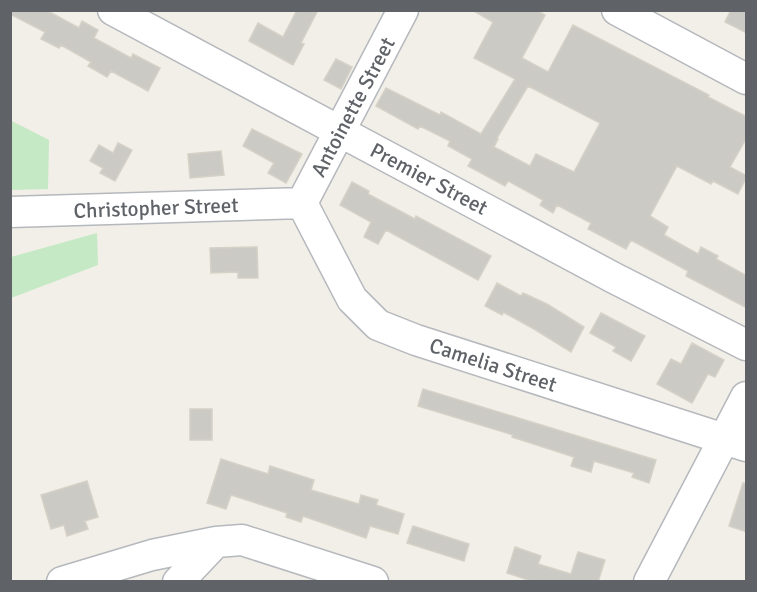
<svg xmlns="http://www.w3.org/2000/svg" width="757" height="592" font-family="Signika,sans-serif">
<style>
.green{fill:#c5e8c5}
.building{fill:#cccac5;stroke:#d6d1c6;stroke-width:1.5;fill-rule:evenodd}
.lines{fill:none;stroke-linecap:round;stroke-linejoin:round}
.minor-casing{stroke:#b5b8bc;stroke-width:33}
.minor{stroke:#fff;stroke-width:30}
.labels{text-anchor:middle;stroke-width:6;stroke-linejoin:round;paint-order:stroke}
.street-label{font-size:21px;fill:#5f6368;stroke:#fff}
</style>
<rect width="100%" height="100%" fill="#f1efe8"/>
<!-- green -->
<path class="green" d="M10,120L49,140L48,189L11,190Z
M97,233L98,265L11,298V257Z"/>
<!-- building -->
<path class="building" d="M10,10H46L79,28L82,21L98,30L94,38L131,58L133,54L160,68L148,91L111,71L107,77L88,66L91,62L61,45L59,48L41,39L45,32L10,14Z
M297,10H318L301,43L304,44L293,65L249,41L258,23L283,37Z
M472,10H536L545,15L522,58L548,72L573,25L709,95L708,97L747,117V137L730,167L747,176L738,194L713,181L711,184L677,166L650,216L668,227L664,235L698,254L701,247L718,256L716,259L747,276V308L686,276L688,271L631,240L626,249L588,229L591,223L557,205L553,213L540,205L543,200L508,181L505,186L468,166L472,159L448,146L450,141L420,126L418,129L376,106L386,88L440,115L441,112L481,134L515,79L474,58L493,22ZM528,86L600,123L574,172L536,154L530,166L494,147L498,139L497,138Z
M731,10H747V33L725,22Z
M336,59L352,67L341,89L324,80Z
M252,129L302,154L286,183L268,173L274,163L243,146Z
M118,143L132,150L115,181L100,173L103,168L90,161L99,145L113,153Z
M221,151L224,175L190,178L188,154Z
M352,182L369,191L368,194L415,219L416,216L491,256L478,280L386,230L378,244L364,237L371,222L340,205Z
M255,247H257L258,278H238V272L211,273L210,248Z
M497,283L521,296L523,293L547,304L584,327L571,352L534,329L503,312L502,315L485,306Z
M601,313L645,336L631,361L613,351L616,347L590,333Z
M692,343L724,360L715,377L708,374L692,403L657,384L671,359L681,364Z
M423,389L656,460L649,483L632,477L634,473L594,461L591,472L571,466L574,457L512,437L513,435L418,406Z
M190,409H212V440H190Z
M221,459L268,474L270,466L314,480L311,490L359,504L361,495L378,500L376,505L404,514L398,534L370,526L366,538L303,516L301,522L286,517L287,513L231,495L226,509L207,503Z
M87,481L98,517L85,521L88,529L67,536L64,525L51,529L41,495Z
M743,483L747,484V532L729,526Z
M413,526L469,544L464,561L407,543Z
M515,547L541,556L538,564L571,574L578,552L605,560L598,582H534L507,573Z"/>
<g class="lines">
<defs>
<path id="minor" d="M113,10L614,278L746,345
M617,10L746,79
M302,203L352,299L378,325L416,340L746,446
M302,203L403,10
M10,212L302,203
M62,582L152,555L216,542
M178,582L216,542L242,540L373,582
M649,582L746,397"/>
</defs>
<!-- minor casing -->
<use href="#minor" class="minor-casing"/>
<!-- minor -->
<use href="#minor" class="minor"/>
</g>
<g class="labels">
<!-- street labels -->
<g class="street-label">
<text transform="translate(353 107) rotate(-62)" y="7">Antoinette Street</text>
<text transform="translate(429 179) rotate(28)" y="7">Premier Street</text>
<text transform="translate(156 208) rotate(-2)" y="7">Christopher Street</text>
<text transform="translate(493 365) rotate(18)" y="7">Camelia Street</text>
</g>
</g>
<!-- border -->
<rect width="757" height="592" fill="none" stroke="#5f6368" stroke-width="24"/>
</svg>
